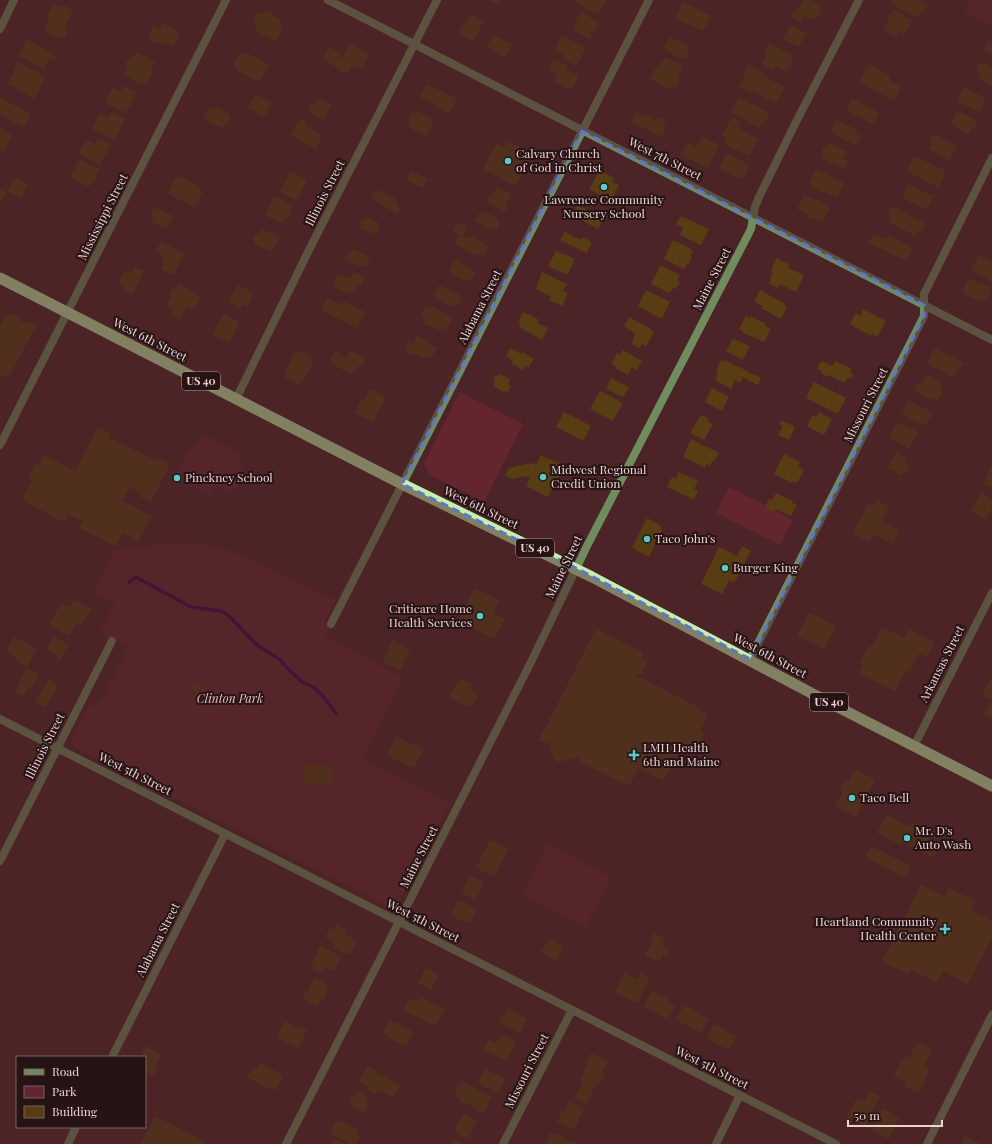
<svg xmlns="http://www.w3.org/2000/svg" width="992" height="1144" font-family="'Playfair Display',serif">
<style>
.green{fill:#63262e}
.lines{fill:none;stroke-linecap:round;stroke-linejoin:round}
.stream{stroke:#340344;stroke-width:3.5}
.building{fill:#583d13}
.minor{stroke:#6d8d5d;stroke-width:8}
.tertiary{stroke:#6d8d5d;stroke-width:8}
.trunk{stroke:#c2f2a8;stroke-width:11}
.marked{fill:none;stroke:#5b76d6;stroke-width:3;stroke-dasharray:8 5;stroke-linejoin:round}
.poi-dot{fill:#52cdcd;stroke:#261415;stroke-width:1.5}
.labels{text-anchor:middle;stroke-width:4;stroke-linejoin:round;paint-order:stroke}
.shield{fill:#261415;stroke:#b1999a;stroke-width:1}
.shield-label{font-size:11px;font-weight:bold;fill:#edd2d3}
.poi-label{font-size:12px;fill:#edd2d3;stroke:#261415;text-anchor:start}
.street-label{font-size:12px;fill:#edd2d3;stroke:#261415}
.park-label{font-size:12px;font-style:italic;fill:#f0bec0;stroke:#261415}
</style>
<rect width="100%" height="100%" fill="#4c2427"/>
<!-- green -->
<path class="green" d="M969,0H992V25L964,11Z
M460,392L523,424L484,502L432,476C427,472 424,468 425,461Z
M204,434L242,454L240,462L242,469L241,480L235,490L227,491L217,486L212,497L173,477L186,455Z
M729,487L793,520L780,545L716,513Z
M167,543L204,544L231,551L335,600L324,623L330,626L325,637L403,677L362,759L450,803L398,904L390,906L385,905L73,746L72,742V738L88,707L101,702L128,648L100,633L115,603L94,593L114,551Z
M547,844L611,877L585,927L522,895Z"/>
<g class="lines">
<!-- stream -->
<path class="stream" d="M129,582L136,577L191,607L221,611L228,615L258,646L281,660L284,665L302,682L313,687L322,695L336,713"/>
</g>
<!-- building -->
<path class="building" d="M488,0H501L499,5Z
M572,0H604L606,1L599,14L595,11L594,13L586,9V7Z
M803,0H811L821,5L819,10L821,11L819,16L816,15L814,20L804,16L801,22L790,16L794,10L796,11L798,9Z
M893,0H919L925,3L924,4L927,6L924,12L921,11L917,18L895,6V5L892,3Z
M683,2L711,16L703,31L676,18Z
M53,4L61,8L63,5L73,10L64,29L68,31L64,38L60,36L58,39L44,30L50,19L46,17Z
M894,10L912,20L905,34L899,31L896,37L883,30L889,19L887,18L888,14L891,16Z
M268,11L272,13V16L281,20L279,26L283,28L276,41L254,30L257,24L252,22L258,12L264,14Z
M580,12L599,22L594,32L590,30L589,33L592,35L590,38L573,30L577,23L575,22Z
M470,14L483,21L474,41L458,33L463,24L465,25Z
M163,24L178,31L177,32L179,34L173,46L165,42L163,45L157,42L156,44L150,41L151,38L148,37L153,25L160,29Z
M790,25L806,33L799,47L783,39Z
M493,35L512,44L506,57L487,47Z
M562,35L586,48L576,66L562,58L564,55L554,50Z
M670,37L688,46L687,48L690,50L685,59L681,57V59L667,51V50L664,48Z
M27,40L52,53L51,54L55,56L53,60L49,58L44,69L19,56Z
M989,41L992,43V55L984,51Z
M350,43L365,51V52L369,54L362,69L351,66L347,74L336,69L337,67L322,59L329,47L341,53L339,57L342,58Z
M769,43L794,56L787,71L776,66L773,71L762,64L767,53L764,52Z
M136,52L155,62L150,72L152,73L146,85L143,83L142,85L124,75L128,68L124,67L128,59L131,61Z
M245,52L269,65L260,82L236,70L237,68L233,66L240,53L243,55Z
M665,57L684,66L677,78L680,80L676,87L673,86L671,90L650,79L656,67L659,68Z
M554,59L568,66L566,69L579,76L571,90L553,82L558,74L549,69Z
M18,62L46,77L34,99L8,84Z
M983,62L992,68V86L979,79L981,75L978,73L979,70L976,68L978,63L981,65Z
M748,65L763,73L762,75L785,87L776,103L752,91L751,93L739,87L745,76L743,75Z
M870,65L887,74L890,77L889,81L901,87L894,101L861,83L862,81L860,80L867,67H869Z
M427,84L457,99L450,113L420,97Z
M124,86L137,92L126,113L105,103L112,88L120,92Z
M964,87L986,99L979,112L957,101Z
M256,94L272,103L264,117L248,108Z
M317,97L331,105L324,120L309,112L310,111L308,110L311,103L314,105Z
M739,97L770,113L763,126L761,125L759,128L731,112Z
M0,98L31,114L24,127L0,115Z
M852,98L879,113L873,124L846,110Z
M215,107L230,114L228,117L231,118L229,124L226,122L223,128L203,119L208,108L213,110Z
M417,111L434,120L426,136L409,127L411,123L408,122L412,114L415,115Z
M957,111L978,121L974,129L971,127L968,134L951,124Z
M111,112L125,119L114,140L92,129L100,114L108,118Z
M637,113L645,117L646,115L655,120L654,122L655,123L658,117L666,121L663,127L666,128L662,137L632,122Z
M732,117L741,122L738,128L758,139L749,156L724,144L727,138L722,135Z
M301,119L306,122L305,125L318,133V134L322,136L316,149L291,135L298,121L299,122Z
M837,120L857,130L855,133L861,136L856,145L834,135V133L831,131Z
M0,128L12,135L4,151L0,149Z
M934,134L957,146L949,160L929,149L933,142L930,140Z
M702,137L719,145L707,168L681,155L688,142L696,147Z
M98,138L111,144L100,165L79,154L87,140L95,144Z
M508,141L532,153L516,186L483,169L496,144L504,148Z
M829,143L847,152L843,159L848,161L844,169L822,158L824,154L821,153L824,146L826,147Z
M727,153L750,165L743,179L739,177V179L719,168Z
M914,156L946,171L939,187L907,172Z
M79,160L99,169L95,176L98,177L95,182L93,181L89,187L70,177Z
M816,169L844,183L837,197L833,195L832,196L813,186V185L809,183Z
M600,170L614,178L612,182L619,185L611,201L589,189Z
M290,171L307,180L297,200L280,192Z
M411,171L428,179L423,188L407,180Z
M15,177L28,184L21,198L7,191Z
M176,177L180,179L181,177L200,187L199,190L203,191L195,207L172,196V194L168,193Z
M908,185L934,196L927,210L902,198Z
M497,187L511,194L506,204L508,205L505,212L486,202L490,196L492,197Z
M0,189L6,192L0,203Z
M375,190L378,192L379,190L397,200L396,202L400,204L398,208L400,209L398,214L374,200L375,199L371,197Z
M804,195L815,200L816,199L830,207L822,222L814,218L813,220L808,217L809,215L797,209Z
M274,196L292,205L289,212L291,213L289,219L286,218L283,224L265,215Z
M577,206L581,208L582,207L604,218L598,229L572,215Z
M892,206L926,224L922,231L919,230L916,236L889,222L892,216L888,214Z
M155,207L173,216L166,229L151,221L154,217L150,215Z
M484,211L498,219L497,221L500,223L496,230L493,228L492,230L475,221L479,213L482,214Z
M681,216L709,229L701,245L680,235L683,228L676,224Z
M366,217L379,223L378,227L380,228L377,234L374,233V234L361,228L362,225L360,223L362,219L364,220Z
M457,222L467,228L463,235L470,239L471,236L485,244L484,246L488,247L483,256L479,254L478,256L455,244L460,235L453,231Z
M262,229L279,237L272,252L254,244L255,243L253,238L255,234L260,233Z
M565,232L581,240L582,237L592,242L587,253L560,240Z
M873,234L886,240L888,235L911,246L910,248L912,249L908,258L906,257L905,260L869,243Z
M673,240L693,250L690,256L692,257L689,265L687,264L684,269L664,259Z
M161,241L184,254L173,275L161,269L164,263L161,262L164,256L156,252Z
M352,249L367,255V257L370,258L367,266L363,264L362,267L347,261V259L345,258L349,250L351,251Z
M556,251L575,259L567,275L548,266Z
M979,255L992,261V281L971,270Z
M777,258L790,265L788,268L804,275L796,292L780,284L778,288L769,284L771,279L770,278L773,272L771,270Z
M455,260L472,269L471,271L475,273L470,281L468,280L467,281L451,274L452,272L449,271Z
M661,265L680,275L677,281L680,282L676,289L673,288L670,293L651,284Z
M134,267L144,271L132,294L123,290L124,287L118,284L125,270L131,273Z
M354,272L365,277L361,285L359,284L355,294L350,291L349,293L334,287L335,284H333L337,275L340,276L341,275L350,279Z
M542,272L567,284L563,291L568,293L562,306L549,300L551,297L536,289Z
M968,279L992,287L988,298L986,297L983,302L964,294L965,292L962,291Z
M179,283L186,287L185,289L200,297L194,310L187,306L180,319L170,314L173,309L166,305L171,296L169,295L173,288L176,289Z
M238,285L254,293L248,306L243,304L240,308L229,302Z
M439,285L460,295L459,297L462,298L457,306L455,305L454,307L433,296Z
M646,290L670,302L662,319L638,306Z
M760,290L785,304L784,306L787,307L781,319L761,308L763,306L754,302Z
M327,298L341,305L343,301L365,312L357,328L321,310Z
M428,306L430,307L431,306L449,315L448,317L452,319L446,330L442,328L441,331L422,323L425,317L421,316L425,308H426Z
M863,309L886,321L877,337L872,334L871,336L850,324L856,313L860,316Z
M523,312L539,320L537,323L548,328L542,340L519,327L521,323L518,322Z
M7,313L12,315L13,314L22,319L21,321L26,324L27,321L36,326L8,378L0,374V326Z
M223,314L240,322L229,343L213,335Z
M746,316L750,318V316L766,324L765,326L771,329L764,342L742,332L743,331L739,329Z
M629,317L651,329L650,330L654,332L646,346L642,344L640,348L632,344L635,333L624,326Z
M417,336L437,348L431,358L428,357L426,359L415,354L414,356L408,353V351L405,349L409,342L413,344Z
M733,339L750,346L743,360L726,351Z
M510,348L521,354L522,352L534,359L528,368L525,366L523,370L512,364L513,361L506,356Z
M935,348L964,363L960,370L958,368L953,377L927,363Z
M336,350L341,353L340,355L346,359L350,351L366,359L362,367L359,365L353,375L334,365L335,364L330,361Z
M623,350L642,361L637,370L632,367L628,375L615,368L616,366L611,364L617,353L620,355Z
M295,351L300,353L301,351L311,356L310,359L314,360L303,382L301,381L300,385L284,377L286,373L285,372Z
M721,360L724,362L725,360L761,378L758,385L743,377L740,383L735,380L731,389L715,380L718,372L716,371Z
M821,361L832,366L835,361L852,369L850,373L853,374L851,379L848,377L845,383L829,375L828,377L821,373L822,371L817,369Z
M500,374L510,379L508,384L511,386L508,392L504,391V392L493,386L495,382L493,380L495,376L498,377Z
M926,374L943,383L940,390L943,392L938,401L931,397L929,399L914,391L917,383L921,385Z
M611,378L629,387L623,397L606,389Z
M814,382L846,398L838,414L806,398Z
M712,388L729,397L722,411L705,402Z
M370,389L386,398L373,422L355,413L361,400L364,401Z
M600,391L623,403L613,421L590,409Z
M908,401L929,410L928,412L932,414L926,425L923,423V425L902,414Z
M564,412L591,426L583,441L556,427Z
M819,412L832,419L824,435L807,426L813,415L816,417Z
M701,415L709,419L708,422L713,424L704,440L690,433Z
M781,420L795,427L789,440L778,435L783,426L779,424Z
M896,423L901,425L902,424L918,432L909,449L889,437Z
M98,427L110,433L108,437L157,461L158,458L170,464L151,502L139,496L140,492L129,487L122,501L151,516L139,542L123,533L116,546L79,528L83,521L68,514L64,522L22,500L32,480L28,478L35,464L39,466L44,455L75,471Z
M691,439L719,453L714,462L712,461L710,466L707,464L705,468L683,457Z
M896,453L908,459L906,464L910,466L907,473L903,471L901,475L888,468Z
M784,454L800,462L798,467L804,470L797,483L793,481L792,483L774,474Z
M541,455L564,466L548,497L526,486L530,478L526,476L513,479L505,476L509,468L532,463L536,465Z
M992,465V488L983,484Z
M679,472L698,481L694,489L698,491L694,500L667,487L672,477L676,479Z
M776,493L793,501L792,503L797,505L791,516L776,509L774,512L765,507L769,499L772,500Z
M981,493L992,499V508L986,519L971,511Z
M877,501L889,507L882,522L900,531L893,544L873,534L869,542L853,533L869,503L874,506Z
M647,518L660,525L662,530L649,557L632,548Z
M742,546L751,551L734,583L729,580L722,594L701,584L719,547L737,556Z
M475,588L499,600L493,613L505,619L494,639L458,621Z
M74,600L91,609L81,626L76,623L69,636L49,625L61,603L70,608Z
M809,613L836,626L824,649L797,636Z
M882,627L904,638L908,629L935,642L927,657L919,653L909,671L906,670L895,691L859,673L863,665L860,663L869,645L872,647Z
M596,629L643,652L641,658L648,661L641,675L637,673L635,678L638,679L639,677L702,709L701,711L708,714L700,732L704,734L696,749L691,746L689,749L682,745L664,780L638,769L629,786L579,761L578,757L560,762L554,760L548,742L544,743L539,740Z
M53,636L68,644L60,662L56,660L58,655L46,650Z
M14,637L37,649L27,667L16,661L18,659L6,652Z
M392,640L410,650L400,670L383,662Z
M26,668L39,674L32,687L30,686L24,696L15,692Z
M991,678H992V718L984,714L991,700L982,695Z
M462,679L471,684L469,688L478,695L472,707L468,705L467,707L449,698L457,682L460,683Z
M48,680L58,686L45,708L35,702Z
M193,682L201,687L197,693L189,687Z
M396,737L423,749L414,768L387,756Z
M331,764L333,783L305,785L303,766Z
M855,769L875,780L856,817L835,806L844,790L840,789L845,780L848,782Z
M886,815L910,827L912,822L919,826L916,832L941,844L933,858L902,842L901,845L877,833Z
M490,840L508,849L494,877L476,868Z
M871,846L911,866L905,877L865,857Z
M470,875L484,882L476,900L462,893Z
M921,885L945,897L949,888L975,901L970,910L992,921V937L968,984L943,971L937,983L911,969L908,974L882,961Z
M458,900L477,909L469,923L461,919L460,922L456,920L457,917L451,913Z
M337,925L346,930L344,933L357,941L350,954L347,952L346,954L334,948L336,944L325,937L331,927L335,929Z
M654,933L665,939L662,945L670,949L667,955L663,953L659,962L645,955L653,941L651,940Z
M549,938L564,946L556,960L541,952Z
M320,946L342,957L334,971L325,967L321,973L311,968L314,961H313Z
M426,968L439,974L431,990L418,983Z
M624,973L637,980L641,973L650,978L637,1003L615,992Z
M315,977L328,984L326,989L328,991L323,1000L321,999L317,1007L302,999L306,992L307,993Z
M652,991L670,1000L669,1003L675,1006L668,1019L644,1007Z
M420,997L445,1009L436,1026L404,1010L410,998L418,1002Z
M684,1005L709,1019L701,1033L676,1020Z
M509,1009L527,1019L520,1033L501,1023L502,1021L499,1020L501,1016L504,1018Z
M389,1020L394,1023L395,1022L413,1032L406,1046L387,1037L388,1035L383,1032Z
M285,1021L297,1029L298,1026L307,1030L298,1048L276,1037Z
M714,1024L736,1036L729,1050L707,1039Z
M501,1034L516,1041L507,1061L483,1049L488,1040L496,1044Z
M917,1042L932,1049L924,1066L909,1058Z
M145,1046L161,1054L155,1067L157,1068L153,1076L145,1072V1059L146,1056L141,1053Z
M591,1053L608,1061L602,1073L605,1074L599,1085L596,1084L586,1104L575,1099L583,1081L580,1080L587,1065L585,1064Z
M905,1057L930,1069L919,1093L906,1087L908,1083L894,1077L901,1061L903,1062Z
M260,1063L279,1073V1074L283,1076L276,1090L271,1088L270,1090L247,1077L253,1066L257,1068Z
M367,1066L377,1071L376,1073L400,1085L394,1097L378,1090L376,1094L368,1090L369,1087L359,1082Z
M485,1069L506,1079L498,1094L478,1082Z
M461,1081L492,1097L483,1114L475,1110L476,1108L464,1102L463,1104L459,1102L461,1100L454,1096Z
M870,1091L880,1096L865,1126L847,1116L857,1098L865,1101Z
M358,1092L368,1097L365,1103L368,1105L365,1112L362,1111V1112L350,1106L352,1101L349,1100L351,1095L355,1097Z
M569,1101L584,1109L574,1130L557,1122L562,1111L564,1112Z
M883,1109L899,1118L889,1139L872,1131Z
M463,1113L477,1121L468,1139L454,1132Z
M155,1116L204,1141L202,1144H141Z
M337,1120L359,1129L356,1135L360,1137L356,1144H350L330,1134Z
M551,1132L558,1135L559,1134L563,1136L562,1137L574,1143L575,1142L579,1144H545Z
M965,1136L981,1144H961Z
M453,1138L465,1144H450Z
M334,1139L345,1144H332Z"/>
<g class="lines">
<!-- minor -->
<path class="minor" d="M328,0L992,340
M0,29L14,0
M236,399L309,250L437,0
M0,445L226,0
M331,624L649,0
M750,659L924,316V294L992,158
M0,719L836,1144
M914,746L992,593
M0,861L112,641
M112,1057L225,834
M68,1144L76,1127
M503,1144L572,1010
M716,1144L740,1095"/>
<!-- tertiary -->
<path class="tertiary" d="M286,1144L531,662L587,546L751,229L755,207L759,197L796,122L859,0
M927,1144L992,1015"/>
<!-- trunk -->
<path class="trunk" d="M0,278L402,484L592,577L830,703L992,786"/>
</g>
<!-- marked area -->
<path d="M0 0H992V1144H0ZM582,131L924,305V316L750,659L576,568L402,484Z" fill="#4c2427" fill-opacity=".55" fill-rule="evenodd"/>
<path class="marked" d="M582,131L924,305V316L750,659L576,568L402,484Z"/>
<!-- markers -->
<g class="poi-dot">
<circle cx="508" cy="161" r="4"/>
<circle cx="604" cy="187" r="4"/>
<circle cx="543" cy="477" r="4"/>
<circle cx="177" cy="478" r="4"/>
<circle cx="647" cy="539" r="4"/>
<circle cx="725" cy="568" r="4"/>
<circle cx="480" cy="616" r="4"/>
<path d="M632 749h4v4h4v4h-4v4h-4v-4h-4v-4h4z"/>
<circle cx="852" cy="798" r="4"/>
<circle cx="907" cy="838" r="4"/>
<path d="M943 923h4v4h4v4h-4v4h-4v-4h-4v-4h4z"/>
</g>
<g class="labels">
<!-- shield labels -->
<g class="shield">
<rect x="182" y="372" width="38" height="18" rx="3"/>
<rect x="516" y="539" width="38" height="18" rx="3"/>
<rect x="810" y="693" width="38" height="18" rx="3"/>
</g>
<g class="shield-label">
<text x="201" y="385">US 40</text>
<text x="535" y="552">US 40</text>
<text x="829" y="706">US 40</text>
</g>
<!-- poi labels -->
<g class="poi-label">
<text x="516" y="158">Calvary Church<tspan x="516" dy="14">of God in Christ</tspan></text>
<text x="604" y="204" text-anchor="middle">Lawrence Community<tspan x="604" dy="14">Nursery School</tspan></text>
<text x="551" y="474">Midwest Regional<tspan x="551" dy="14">Credit Union</tspan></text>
<text x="185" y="482">Pinckney School</text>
<text x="655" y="543">Taco John's</text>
<text x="733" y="572">Burger King</text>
<text x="472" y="613" text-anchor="end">Criticare Home<tspan x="472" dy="14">Health Services</tspan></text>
<text x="643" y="752">LMH Health<tspan x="643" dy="14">6th and Maine</tspan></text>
<text x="860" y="802">Taco Bell</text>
<text x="915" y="835">Mr. D's<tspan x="915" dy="14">Auto Wash</tspan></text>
<text x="936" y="926" text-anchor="end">Heartland Community<tspan x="936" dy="14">Health Center</tspan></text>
</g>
<!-- street labels -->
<g class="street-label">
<text transform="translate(665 159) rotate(27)" y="4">West 7th Street</text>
<text transform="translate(325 193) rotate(-63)" y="4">Illinois Street</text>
<text transform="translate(103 217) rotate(-63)" y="4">Mississippi Street</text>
<text transform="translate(712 279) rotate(-63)" y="4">Maine Street</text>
<text transform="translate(480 307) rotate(-63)" y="4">Alabama Street</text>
<text transform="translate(150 340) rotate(27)" y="4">West 6th Street</text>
<text transform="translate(866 405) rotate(-63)" y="4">Missouri Street</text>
<text transform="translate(481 508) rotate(26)" y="4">West 6th Street</text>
<text transform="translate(564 567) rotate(-64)" y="4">Maine Street</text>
<text transform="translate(770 656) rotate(28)" y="4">West 6th Street</text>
<text transform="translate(942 664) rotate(-63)" y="4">Arkansas Street</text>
<text transform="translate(45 746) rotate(-63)" y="4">Illinois Street</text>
<text transform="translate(135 774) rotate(27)" y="4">West 5th Street</text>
<text transform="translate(419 857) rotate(-63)" y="4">Maine Street</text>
<text transform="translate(423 921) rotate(27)" y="4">West 5th Street</text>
<text transform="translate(158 940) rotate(-63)" y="4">Alabama Street</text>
<text transform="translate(712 1068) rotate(27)" y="4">West 5th Street</text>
<text transform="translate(527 1071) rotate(-63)" y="4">Missouri Street</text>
</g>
<!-- park labels -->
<g class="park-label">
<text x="230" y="703">Clinton Park</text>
</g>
</g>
<!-- legend -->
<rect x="16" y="1056" width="130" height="72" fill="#261415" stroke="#766061"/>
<rect x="24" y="1069" width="20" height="6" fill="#6d8d5d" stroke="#766061"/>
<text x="52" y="1076" font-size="12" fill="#edd2d3">Road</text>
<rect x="24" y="1086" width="20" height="12" fill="#63262e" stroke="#766061"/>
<text x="52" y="1096" font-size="12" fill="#edd2d3">Park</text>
<rect x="24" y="1106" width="20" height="12" fill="#583d13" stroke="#766061"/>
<text x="52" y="1116" font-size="12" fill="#edd2d3">Building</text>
<!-- scale -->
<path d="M848 1120v6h94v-6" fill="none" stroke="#edd2d3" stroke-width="2"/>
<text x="854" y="1120" font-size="12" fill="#edd2d3" stroke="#261415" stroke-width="3" paint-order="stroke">50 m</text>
</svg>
